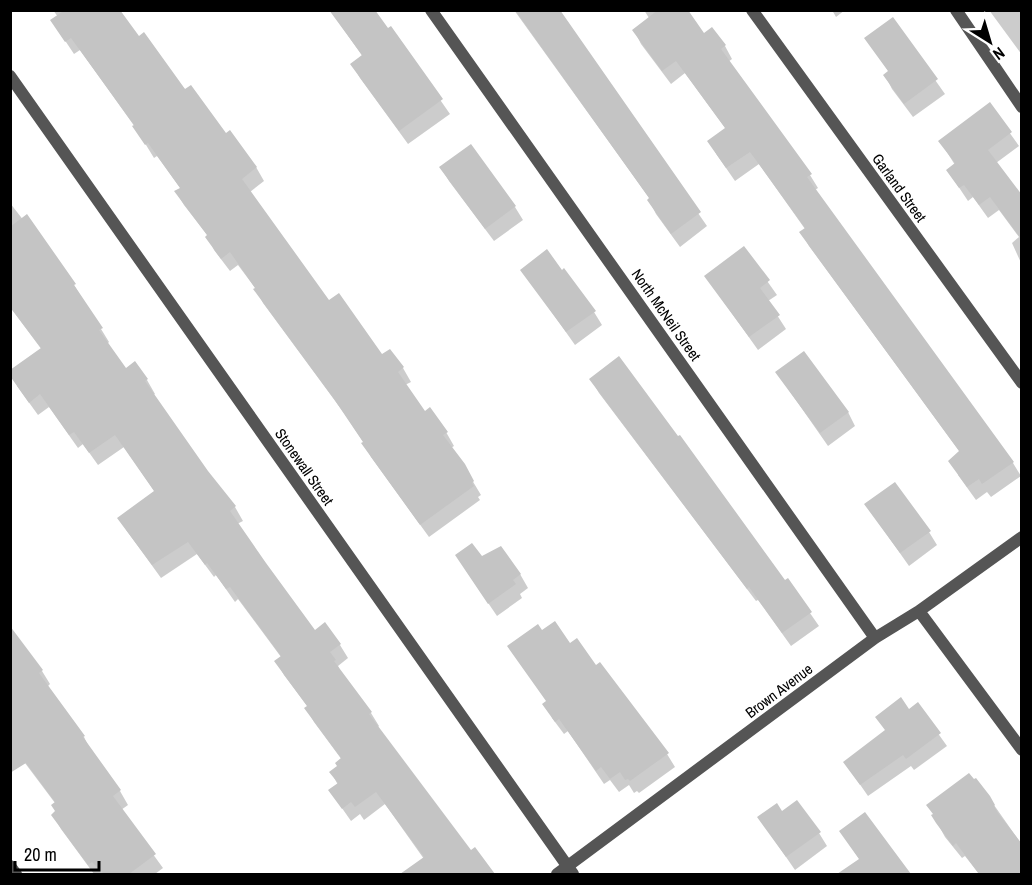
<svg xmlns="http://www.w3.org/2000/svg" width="1032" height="885" font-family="'Archivo Narrow',sans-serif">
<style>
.shadow{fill:#0003}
.building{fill:#c4c4c4}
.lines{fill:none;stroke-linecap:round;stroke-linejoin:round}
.service{stroke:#555;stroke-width:12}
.minor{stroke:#555;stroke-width:12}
.labels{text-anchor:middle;stroke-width:4.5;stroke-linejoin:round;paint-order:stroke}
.street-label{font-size:15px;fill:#000;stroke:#fff}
</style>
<rect width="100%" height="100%" fill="#fff"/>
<!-- shadow -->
<path class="shadow" d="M53,10H119L138,38L256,167L264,181L250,192L328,302L382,356L390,351L403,368L411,382L405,385L425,413L446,432L454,446L451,448L463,465L481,495L478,497L480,500L429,537L371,457L364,443L344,413L263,303L256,289L238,265L230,271L214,250L208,236L184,205L176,192L181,189L157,156L154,158L135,127L80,50L74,54L52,21L58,17Z
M330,10L388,30L390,28L450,114L408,144L360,78L352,64L363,57Z
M514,10H557L707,226L680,247L656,214L649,200L650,199Z
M644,10H686L704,35L725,46L732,59L728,62L810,175L818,188L815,190L1013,463L1021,476L991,497L987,492L976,500L958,475L960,452L809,246L801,232L805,229L759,164L735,181L717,155L709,141L726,129L685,73L671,84L641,44L634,30L649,18Z
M832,10H845L836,17Z
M1022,10V55L989,10Z
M892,19L945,94L913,117L892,89L885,75L889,72L866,38Z
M989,104L1019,146L996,163L1022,199V265L1012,243L1019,237L999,210L988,218L973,197L968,201L948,171L955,165L940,141Z
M441,168L515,207L523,220L494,241L449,181Z
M10,203L74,285L109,342L107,344L126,370L134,363L147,380L155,394L153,395L207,472L235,507L243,521L237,524L315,632L325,624L340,645L348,658L338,666L342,675L371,713L379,726L378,727L471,852L489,869L492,874H409L407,871L424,859L385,804L364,820L360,814L351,821L330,791L338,785L331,772L339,767L342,760L314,722L306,708L308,707L284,675L276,661L281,657L238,599L235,602L216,575L214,577L197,554L161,578L127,531L119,518L155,492L124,447L98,465L83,444L78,448L49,407L38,415L17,386L42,350L10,307Z
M744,248L777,295L768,301L786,329L758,350L706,277Z
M522,270L594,312L602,325L575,345Z
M777,373L848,412L855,426L828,446Z
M591,379L785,582L787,580L819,626L791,646L758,600L756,601L599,393Z
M866,505L929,532L937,545L909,566Z
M481,558L520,574L528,588L520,594L522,598L497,616L465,569Z
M542,632L570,645L595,667L667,754L675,767L639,793L637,791L634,793L629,785L619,792L610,780L604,784L568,731L564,734L552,718L547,702Z
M10,643L42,671L50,684L47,687L84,737L91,751L120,791L128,805L121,810L163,868L155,874H94L61,829L53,815L57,812L55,803L25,763Z
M917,704L947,746L914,770L911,766L868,796L845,763L886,731L877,717L909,711Z
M994,805L1022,845V874H979L965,856L962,858L945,837L933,815Z
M782,813L819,833L827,846L795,870L759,818Z
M865,814L909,874H849L846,870L860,860L841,832Z"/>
<!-- building -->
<path class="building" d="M65,10H120L139,36L144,32L185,89L191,85L226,133L230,130L257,167L242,179L329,300L339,293L382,354L390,349L404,367L398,372L425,411L430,407L448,432L443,435L465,464L474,481L472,483L474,486L420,525L361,443L363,442L334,399L253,289L255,288L230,252L221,259L205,237L207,235L174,191L180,188L148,143L145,145L132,126L134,125L71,38L65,42L50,20Z
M329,10H375L388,28L391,26L443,99L399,131L350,64L362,55Z
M515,10H560L701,212L671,234L647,200L649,198Z
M658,10H688L704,33L712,27L726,45L721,49L812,174L807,177L1014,462L982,484L979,479L967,487L948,461L959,451L799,232L805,228L750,152L726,168L707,141L725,128L676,61L662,71L632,30Z
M893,17L938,79L904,104L883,75L888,71L864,38Z
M990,102L1012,132L988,150L1022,195V240L990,197L979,205L964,185L959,188L946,170L955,163L938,141Z
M471,144L516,206L485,229L439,167Z
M27,214L76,284L74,285L103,328L99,330L126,368L135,361L148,379L145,381L208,471L236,506L230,511L266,563L315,630L325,622L341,644L330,652L336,660L334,661L372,712L369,714L471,850L475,847L495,874H400L424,857L376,792L355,807L351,802L342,809L328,790L338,783L329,772L337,766L335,763L341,758L304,708L307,706L274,661L281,656L230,587L226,589L207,563L205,565L188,542L152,565L117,518L154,491L115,435L89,453L74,432L69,435L40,394L29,403L10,376V370L41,348L10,307V227Z
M744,246L770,280L760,288L780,315L749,337L704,276Z
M547,249L562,270L564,268L596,311L566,332L520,270Z
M804,351L849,412L820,433L775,372Z
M619,356L678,436L680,435L785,580L788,578L812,612L782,633L749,587L747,589L589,379Z
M895,482L931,531L900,553L864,504Z
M472,543L482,556L501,546L521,574L513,580L516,584L488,604L455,555Z
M555,621L570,643L577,638L596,665L600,662L669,753L630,781L628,779L625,780L620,772L610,779L601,767L596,771L559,719L555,722L542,704L546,701L507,646L538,624L542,630Z
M10,626L43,670L39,673L85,736L83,737L121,790L113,796L156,854L129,874H104L92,862L88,865L51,815L55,811L51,805L55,802L26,763L10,773Z
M901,697L909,709L918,702L941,733L906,759L903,755L860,785L843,762L885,730L875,717Z
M969,773L974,779L976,778L990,796L995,805L994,806L998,813L1022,844V874H979L956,843L953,846L936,823L931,815L933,814L926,805Z
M797,800L821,832L786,857L757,817L777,803L782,811Z
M865,812L911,874H837L859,859L839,831Z"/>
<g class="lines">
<!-- service -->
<path class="service" d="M956,10L1022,107"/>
<!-- minor -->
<path class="minor" d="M431,10L875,638
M752,10L1022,383
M10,76L573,874
M919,611L1022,750
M10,866L16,874
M557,874L875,638L919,611L1022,537"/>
</g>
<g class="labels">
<!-- street labels -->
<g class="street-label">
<text transform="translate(899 188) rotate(54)" y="5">Garland Street</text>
<text transform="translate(666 315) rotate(55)" y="5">North McNeil Street</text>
<text transform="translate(304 467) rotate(55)" y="5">Stonewall Street</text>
<text transform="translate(779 691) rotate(-37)" y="5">Brown Avenue</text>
</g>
</g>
<!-- border -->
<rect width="1032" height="885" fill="none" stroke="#000000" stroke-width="24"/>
<!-- north arrow -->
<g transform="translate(990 42) rotate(143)" stroke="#ffffff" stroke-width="4.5" paint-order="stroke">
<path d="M0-4.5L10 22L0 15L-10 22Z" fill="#000000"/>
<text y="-9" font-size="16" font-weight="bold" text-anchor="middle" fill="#000000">N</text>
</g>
<!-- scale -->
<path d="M15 861v9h84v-9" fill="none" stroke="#000000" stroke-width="3"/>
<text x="24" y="861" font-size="18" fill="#000000" stroke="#ffffff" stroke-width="4.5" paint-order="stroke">20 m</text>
</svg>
